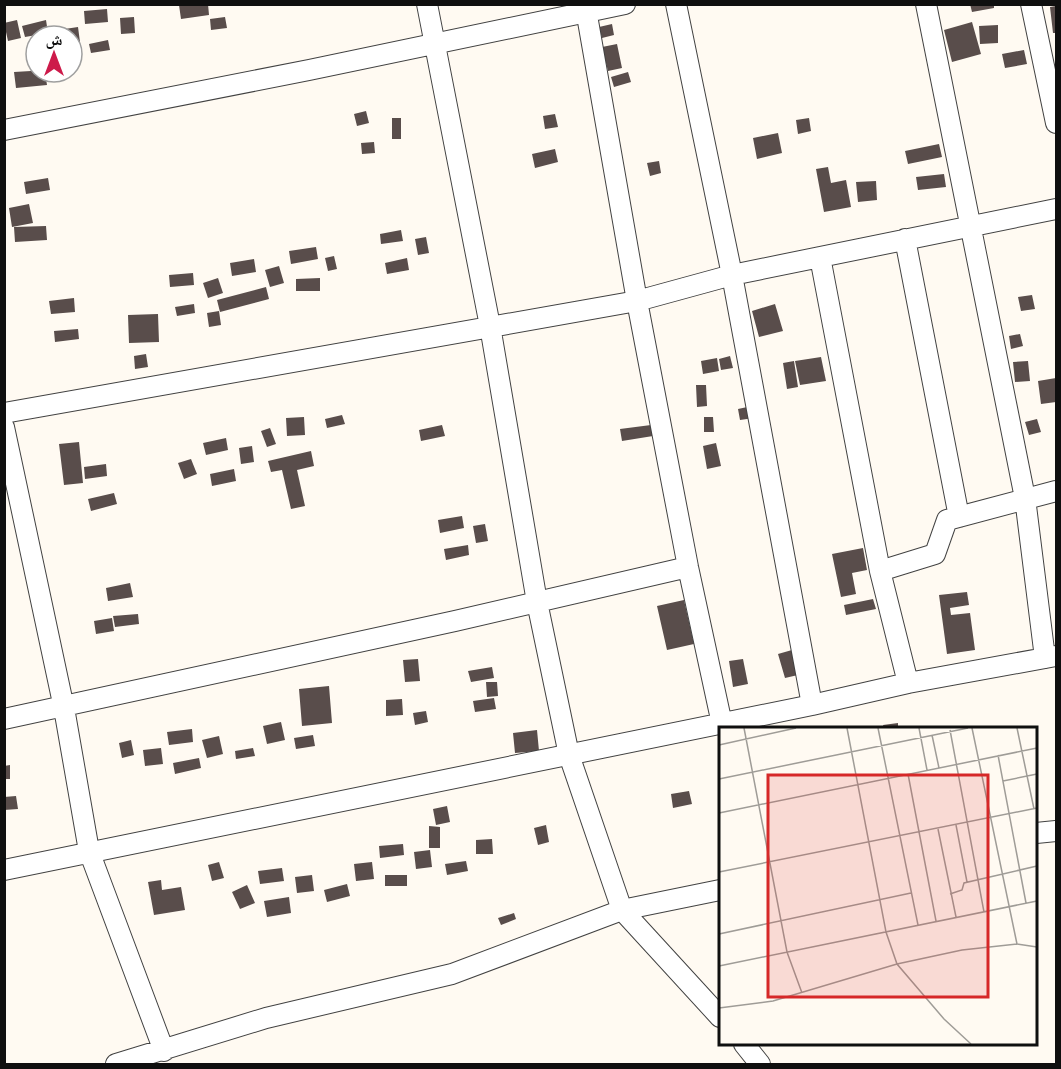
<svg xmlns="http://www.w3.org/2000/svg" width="1061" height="1069" font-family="'PT Serif','Noto Naskh Arabic',serif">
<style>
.building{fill:#594d4b}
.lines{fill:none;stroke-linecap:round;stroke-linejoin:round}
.minor-casing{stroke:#424242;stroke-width:22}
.minor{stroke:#fff;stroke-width:20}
.inset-road{fill:none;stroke:#9f9c97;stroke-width:1.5}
.view{fill:#d62828;fill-opacity:0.15;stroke:#d62828;stroke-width:3}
.inset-edge{fill:none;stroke:#0f0f0f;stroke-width:3}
</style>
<rect width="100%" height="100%" fill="#fffaf2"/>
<!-- building -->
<path class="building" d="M208,4L209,15L181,19L179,5Z
M970,4H994V8L972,12Z
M1056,6V33H1053L1050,7Z
M107,9L108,22L85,24L84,11Z
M134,17L135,33L121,34L120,18Z
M225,17L227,28L211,30L210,19Z
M17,20L21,38L8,41L4,23Z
M46,20L48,33L25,37L22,26Z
M972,22L981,54L952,62L944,30Z
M612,24L614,35L602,38L599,27Z
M998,25V43L980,44L979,26Z
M78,27L80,42L72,44V36H59L58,30Z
M108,40L110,50L91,53L89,44Z
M617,44L622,68L608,71L602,47Z
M1024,50L1027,64L1005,68L1002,54Z
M36,54V72H45L47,85L16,88L14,72L31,71L29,55Z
M628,72L631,82L614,87L611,77Z
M366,111L369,123L357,126L354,114Z
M555,114L558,127L545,129L543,116Z
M392,118H401V139H392Z
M809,118L811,131L798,134L796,120Z
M778,133L782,153L757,159L753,138Z
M374,142L375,153L362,154L361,143Z
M939,144L942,157L908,164L905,151Z
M555,149L558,162L535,168L532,154Z
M659,161L661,173L650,176L647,163Z
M828,167L831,183L846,180L851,207L824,212L816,169Z
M944,174L946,187L918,190L916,177Z
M48,178L50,190L26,194L24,182Z
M876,181L877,200L858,202L856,182Z
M29,204L33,223L12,227L9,208Z
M46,226L47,240L15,242L14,227Z
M401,230L403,241L381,244L380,234Z
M426,237L429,253L418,255L415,239Z
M316,247L318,259L291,264L289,251Z
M334,256L337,269L328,271L325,258Z
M407,258L409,270L387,274L385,263Z
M254,259L256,272L232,276L230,263Z
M279,266L284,283L270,287L265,270Z
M193,273L194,285L170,287L169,275Z
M218,278L223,293L208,298L203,283Z
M320,278V291H296V279Z
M266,287L269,299L220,312L217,300Z
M1032,295L1035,309L1021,311L1018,297Z
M74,298L75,312L51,314L49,301Z
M194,304L195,313L177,316L175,307Z
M775,304L783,331L759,337L752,311Z
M219,311L221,325L209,327L207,313Z
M158,314L159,342L129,343L128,315Z
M78,329L79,339L55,342L54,331Z
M1020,334L1023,346L1011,349L1009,336Z
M146,354L148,367L135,369L134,356Z
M730,356L733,368L721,370L719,359Z
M821,357L826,381L800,385L795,361Z
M717,358L719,371L703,374L701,361Z
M794,361L798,387L787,389L783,363Z
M1028,361L1030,381L1015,382L1013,362Z
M1056,378V402L1041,404L1038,381Z
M696,385H706L707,406L697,407Z
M752,406L754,418L740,420L738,409Z
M342,415L345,424L327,428L325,419Z
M304,417L305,435L287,436L286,418Z
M704,417H713L714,432H704Z
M1037,419L1041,432L1029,435L1025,422Z
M442,425L445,436L421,441L419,430Z
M651,425L653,436L622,441L620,429Z
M270,428L276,444L267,447L261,431Z
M226,438L228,450L206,455L203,443Z
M79,442L83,483L64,485L59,444Z
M716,443L721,466L707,469L703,446Z
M252,446L254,462L241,464L239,448Z
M311,451L314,466L297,470L305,506L291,509L282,470L271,472L268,461Z
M191,459L197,474L184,479L178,463Z
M106,464L107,476L85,479L84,467Z
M234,469L236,481L212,486L210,474Z
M114,493L117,504L91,511L88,499Z
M462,516L464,528L440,533L438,520Z
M485,524L488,541L476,543L473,526Z
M468,545L469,555L446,560L444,549Z
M863,548L867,570L852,573L856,594L841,597L832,554Z
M130,583L133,597L108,601L106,588Z
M967,592L969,605L950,608L951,615L970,613L975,650L947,654L939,595Z
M873,599L876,609L846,615L844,605Z
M684,600L694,644L667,650L657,606Z
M138,614L139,624L115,627L113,616Z
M112,618L114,631L96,634L94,621Z
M792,650L798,675L785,678L778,654Z
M418,659L420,681L405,682L403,660Z
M743,659L748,684L733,687L729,661Z
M492,667L494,678L471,682L468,671Z
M486,682H497L498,696L487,697Z
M329,686L332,723L302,726L299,689Z
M494,698L496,709L475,712L473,701Z
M402,699L403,715L386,716V700Z
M426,711L428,722L415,725L413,713Z
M281,722L285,740L267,744L263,726Z
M898,723V728H884L883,725Z
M192,729L193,742L169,745L167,732Z
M537,730L539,751L515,753L513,733Z
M313,735L315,746L296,749L294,738Z
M219,736L223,754L207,758L202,740Z
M131,740L134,755L122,758L119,743Z
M161,748L163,764L145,766L143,750Z
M253,748L255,756L236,759L235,751Z
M199,758L201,768L175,774L173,763Z
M10,765V779H4V766Z
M689,791L692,804L673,808L671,794Z
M16,796L18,809L4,810V797Z
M447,806L450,822L436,825L433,809Z
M546,825L549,842L538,845L534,828Z
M429,826L440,827V848H429Z
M492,839L493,854H476V840Z
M403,844L404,855L380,858L379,846Z
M430,850L432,867L416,869L414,852Z
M466,861L468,871L447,875L445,864Z
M219,862L224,878L212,881L208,865Z
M372,862L374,879L356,881L354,864Z
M282,868L284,881L260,884L258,871Z
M312,875L314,891L297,893L295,877Z
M385,875H407V886H385Z
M161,880L162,890L181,887L185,910L154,915L148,882Z
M347,884L350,896L327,902L324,890Z
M247,885L255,903L240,909L232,892Z
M289,897L291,913L267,917L264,901Z
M514,913L516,919L501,925L498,918Z"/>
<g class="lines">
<defs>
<path id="minor" d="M427,4L490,326L537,602L569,755L622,910L720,1017
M585,4L637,301L688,567L722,724
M676,4L732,275L812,705
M926,4L1025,498L1045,658
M1031,4L1056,123
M4,130L309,70L625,4
M905,239L959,517
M820,257L880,571L908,683
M4,413L637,301L732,275L1056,209
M4,427L64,708L89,851L164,1051
M880,571L935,554L947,520L1056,491
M4,719L455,621L688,567
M1036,833L1056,831
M4,870L812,705L908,683L1056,656
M744,1044L760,1064
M116,1064L266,1018L452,974L622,910L720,890"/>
</defs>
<!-- minor casing -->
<use href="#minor" class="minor-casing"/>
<!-- minor -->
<use href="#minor" class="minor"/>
</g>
<!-- overview -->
<g transform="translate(719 727)">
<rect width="318" height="318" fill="#fffaf2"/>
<path class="inset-road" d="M25,1L68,225L83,266M128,1L167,205L178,237L225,292L252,317M159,1L199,198M200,1L208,43M253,1L298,217M298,1L315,82M231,3L265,185M213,8L220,41M0,18L77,1M279,28L307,176M189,47L217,194M0,52L249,1M284,54L318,47M0,86L318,21M237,98L248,155M219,102L237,190M0,145L318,81M231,167L243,163L245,156L318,139M0,207L192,166M0,239L318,174M0,281L54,274L178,237L243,223L298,217L318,220"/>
<path class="view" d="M49,48H269V270H49Z"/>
<rect width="318" height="318" class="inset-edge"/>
</g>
<!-- border -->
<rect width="1061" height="1069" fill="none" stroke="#0f0f0f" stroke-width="12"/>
<!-- north arrow -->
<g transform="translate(54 54)"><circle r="28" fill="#ffffff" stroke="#9f9f9f" stroke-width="1.5"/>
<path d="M0-4.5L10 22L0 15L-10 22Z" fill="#cd1a4a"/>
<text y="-9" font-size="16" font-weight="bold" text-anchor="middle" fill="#0f0f0f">ش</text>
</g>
</svg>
